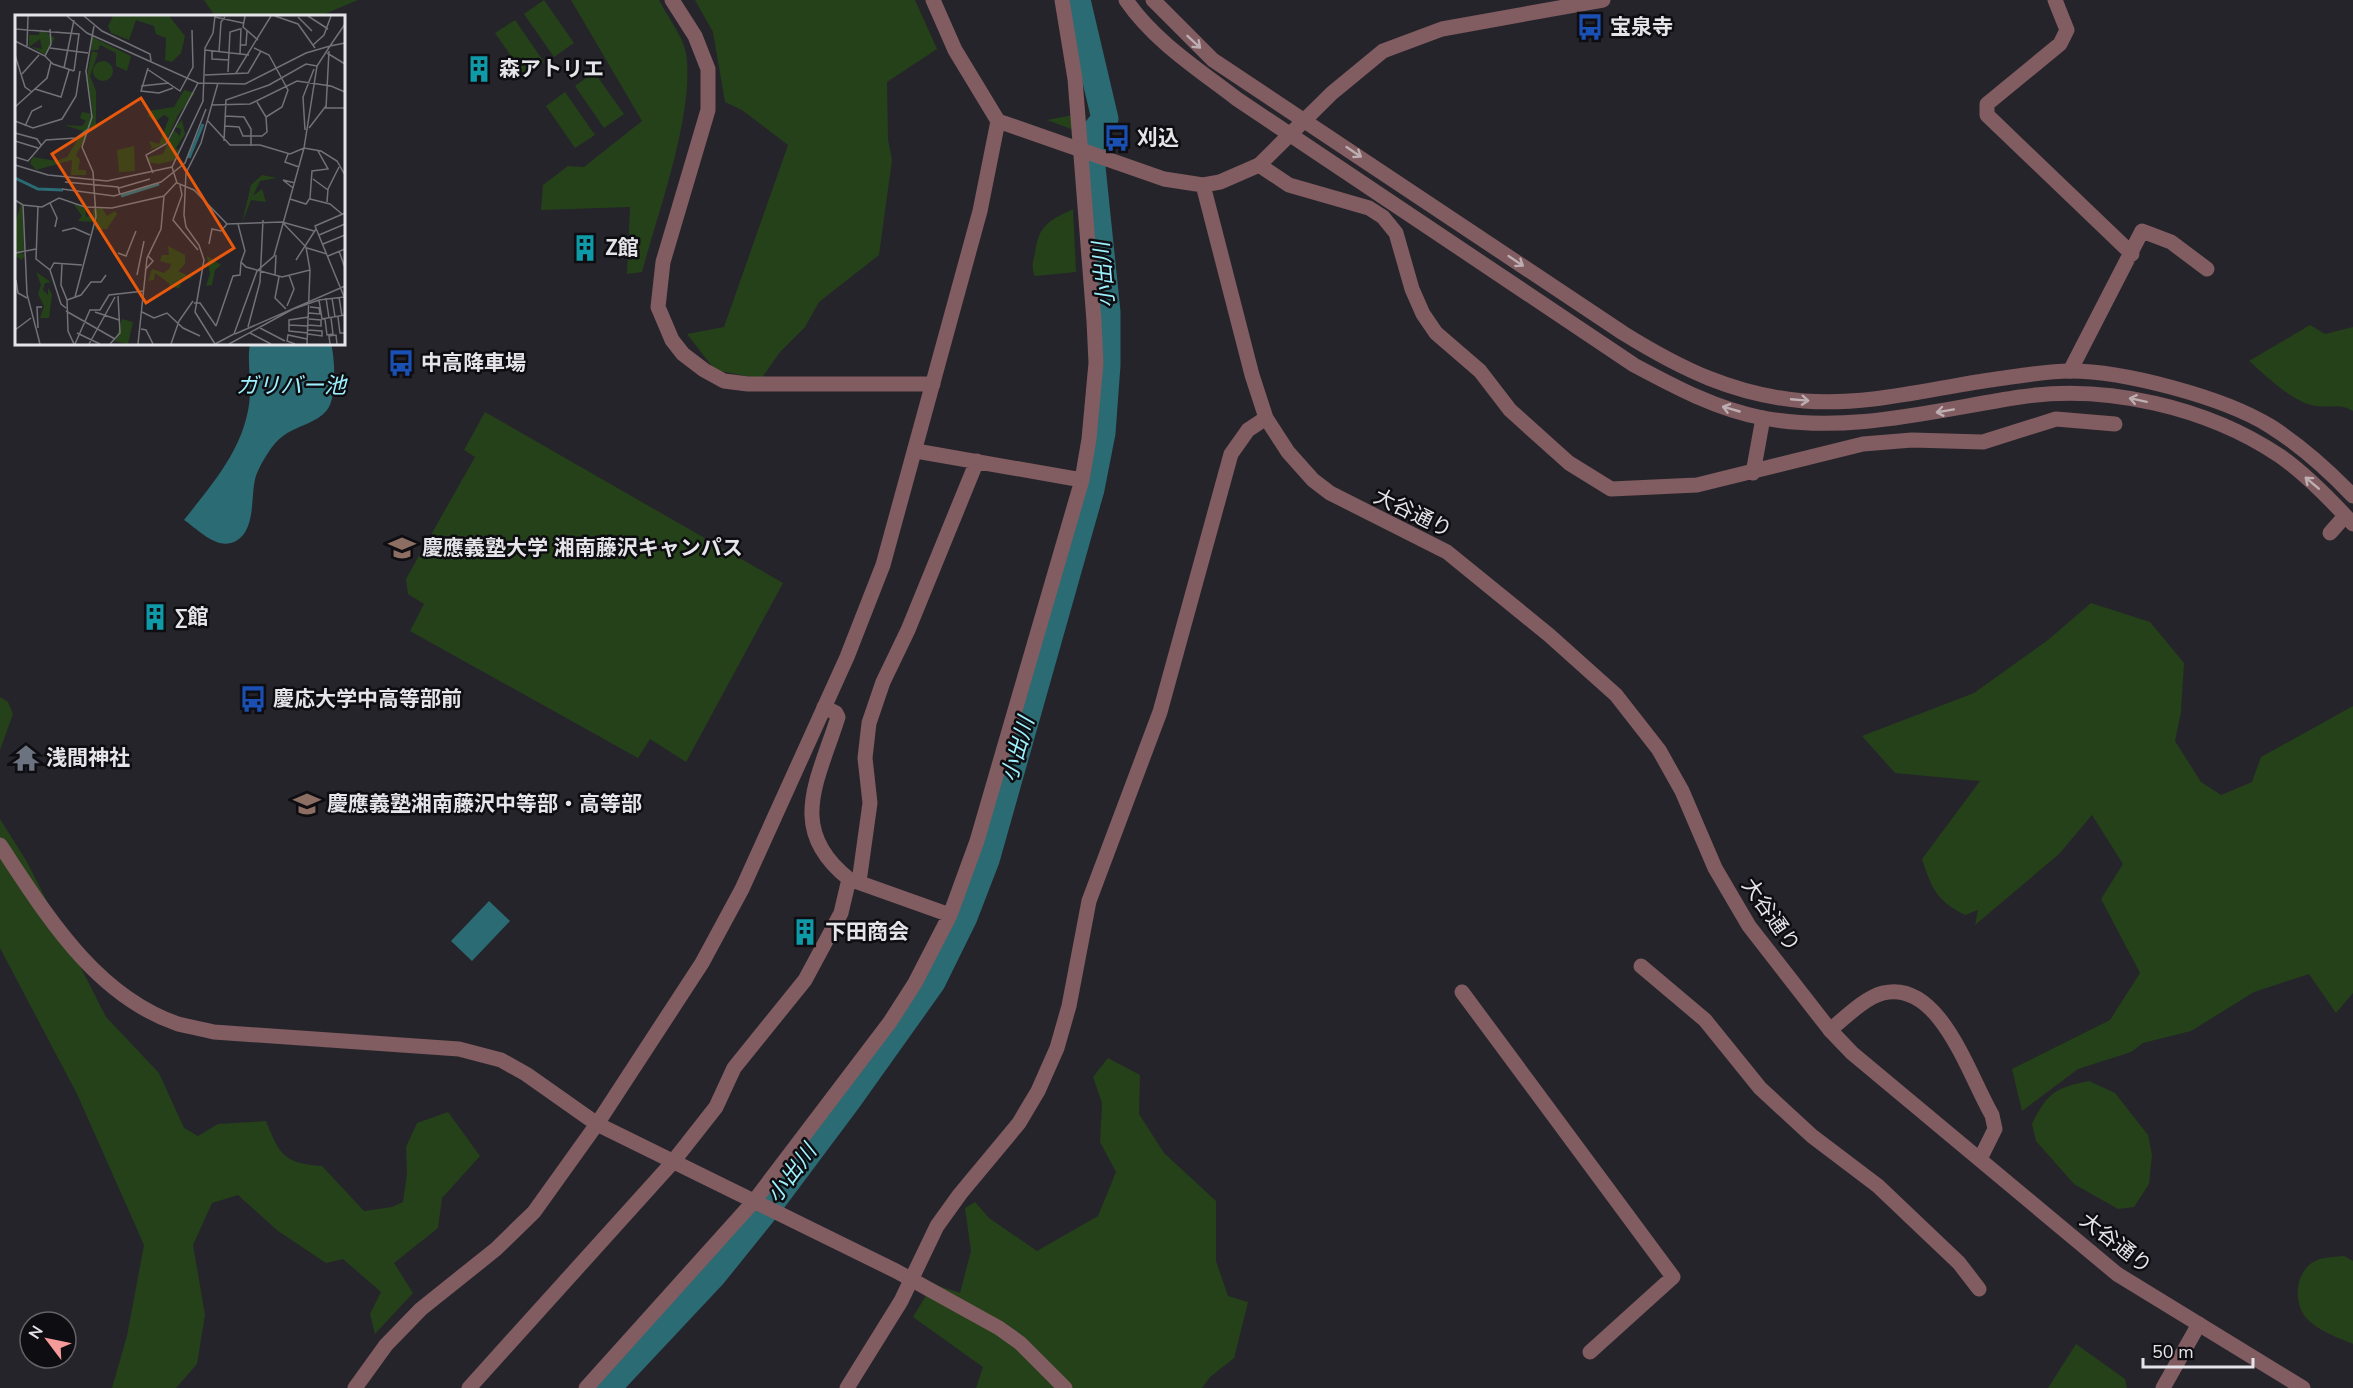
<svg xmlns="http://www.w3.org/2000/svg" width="2353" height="1388" font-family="'Nunito Sans','Noto Sans JP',sans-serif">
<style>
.green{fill:#254119}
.water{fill:#2b6b74}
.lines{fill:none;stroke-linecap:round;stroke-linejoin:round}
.river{stroke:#2b6b74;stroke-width:27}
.minor{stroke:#815c60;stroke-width:15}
.tertiary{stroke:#815c60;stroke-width:15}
.oneway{stroke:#bdaeb2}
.labels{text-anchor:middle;stroke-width:5;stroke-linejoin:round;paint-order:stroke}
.poi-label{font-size:21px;font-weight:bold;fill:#e5e4e9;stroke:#0e0d11;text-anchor:start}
.street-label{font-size:21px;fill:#e5e4e9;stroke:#0e0d11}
.water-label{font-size:22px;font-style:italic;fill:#9df2ff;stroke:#0e0d11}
.inset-river{fill:none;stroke:#2b6b74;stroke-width:3}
.inset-road{fill:none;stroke:#727177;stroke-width:1.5}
.view{fill:#e8590c;fill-opacity:0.15;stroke:#e8590c;stroke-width:3}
.inset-edge{fill:none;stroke:#e5e4e9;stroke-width:3}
</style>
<rect width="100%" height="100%" fill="#25242b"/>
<!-- green -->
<path class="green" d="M204,0H358L320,16H215Z
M544,0L574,43L554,57L524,14Z
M571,0H659C667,16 683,36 686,53C695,113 658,212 642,272L627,274L630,207L541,210L543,185L568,166L584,167L642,121Z
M695,0H915L937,49L887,82L888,139L892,160L879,255L819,302L805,327L780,352L761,379L715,370L687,334L724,327L788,145L742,110L725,102L713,32Z
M515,20L544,62L525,76L495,33Z
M594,72L624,114L604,128L575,86Z
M565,92L595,135L575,148L546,106Z
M1073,115L1074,130L1047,120Z
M1073,209L1076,272L1035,276C1031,268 1033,261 1035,253C1039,224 1049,221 1073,209Z
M2310,325L2325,334L2353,327V411C2340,403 2330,408 2316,406C2293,403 2266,376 2249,361Z
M485,412L783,583L686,762L650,739L638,758L410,631L424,604L408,594L406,579L475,457L464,450Z
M2091,603L2150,622L2184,663L2181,712L2175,741L2201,782L2221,795L2252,782L2261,757L2353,706V993L2336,1013L2309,974L2254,992L2191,1031L2143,1043L2131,1052L2078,1069L2022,1111L2012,1069L2110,1020L2140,973L2101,899L2123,864L2092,815L2059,854L1975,925L1978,910L1965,915C1936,900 1932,889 1922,859L1980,781L1895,773L1862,736L1974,693L2048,640Z
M0,697L8,702L13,714L0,750Z
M0,819L27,862L106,1017L159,1073L184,1128L198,1136L218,1124L266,1121C280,1156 284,1163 322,1166L364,1211L392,1207L403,1202L407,1174L406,1147L417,1123L448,1112L480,1156L442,1198L438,1228L394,1263L413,1293L375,1334L370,1314L381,1292L343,1259L326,1263L278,1231L238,1195L212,1203L193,1245L205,1315L197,1364L176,1388H112L127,1336L144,1245L77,1094L0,948Z
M1108,1058L1140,1075L1139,1114L1164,1153L1216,1201V1261L1228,1296L1248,1302L1234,1358L1210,1377L1202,1388H976L983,1367L913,1317L933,1284L960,1293L971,1251L965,1208L975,1202L989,1218L1037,1251L1098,1216L1116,1172L1100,1142L1102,1103L1093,1077Z
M2089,1081L2115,1093L2148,1135L2152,1155L2149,1184L2134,1207L2118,1209L2074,1184L2036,1141L2032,1124C2048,1092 2055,1088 2089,1081Z
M2344,1256L2353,1261V1344C2339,1338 2313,1329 2304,1315C2292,1297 2297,1266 2320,1259C2327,1257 2336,1257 2344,1256Z
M2076,1344L2125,1379L2127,1388H2048Z"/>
<!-- water -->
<path class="water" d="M250,344H331C335,358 337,398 327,410C317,423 296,426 283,436C272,444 263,460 257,473C249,492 258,528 236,541C217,551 199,530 184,520C214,482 247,445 250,395C251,378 247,360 250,344Z
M489,901L510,921L472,961L451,941Z"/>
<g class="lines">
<!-- river -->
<path class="river" d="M607,1388L713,1275L771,1203L848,1100L932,982L964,917L986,860L1091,489L1102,433L1107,365V312L1092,167L1093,134L1105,119L1077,0"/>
<!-- minor -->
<path class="minor" d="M672,0L695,36L708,69V110L663,262L658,307L672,340L683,354L704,370L724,381L748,384H933
M2055,0L2067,30L2060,44L1987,104V115L2132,254
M1259,165L1289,185L1369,208L1383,217L1396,233L1412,289L1423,314L1436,333L1480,371L1510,410L1569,463L1611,489L1697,485L1863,444L1912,440L1983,442L2056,419L2115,424
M2070,371L2142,231L2171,242L2207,269
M916,451L1082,480
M1753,473L1763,418
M2330,533L2345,516
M824,707L836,713L838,717C818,781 786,829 849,879
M0,845C46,914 94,995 178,1024C190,1027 202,1029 214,1032L459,1049L501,1060L526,1074L597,1124L896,1271L999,1328L1020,1343L1065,1388
M859,882L870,803L865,758L869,723L883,682L908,630L977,461
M1641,966L1705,1020L1760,1088L1812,1136L1878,1186L1959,1263L1979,1289
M1462,992L1673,1277L1590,1352
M1830,1030C1845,1018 1864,998 1883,993C1940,979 1969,1076 1992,1115L1995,1129L1980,1159
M469,1388L672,1163L716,1107L734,1068L805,980L841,913L849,879L950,915
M586,1388L755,1200L890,1022L915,983L950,915L977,841L1082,480L1089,439L1096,363L1094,321L1075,79L1062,0
M2163,1388L2199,1324"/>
<!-- tertiary -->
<path class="tertiary" d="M933,0L955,50L998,121L1164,179L1203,185L1220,182L1259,165L1332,93L1383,51L1442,29L1603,0
M1126,0C1154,41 1198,69 1237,99L1634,365C1675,387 1716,409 1763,418C1849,434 1935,410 2020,397C2106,384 2207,407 2280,456C2307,475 2331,500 2353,524
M1153,0L1213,60L1623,333C1681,369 1734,395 1804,401C1870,406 1932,388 1997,379C2020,376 2046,371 2070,371C2124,371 2223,397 2270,426C2300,445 2328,470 2353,496
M1203,185L1252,375L1266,418L1288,452L1313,480L1330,493L1447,552L1549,635L1616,695L1659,750L1682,791L1715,868L1749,926L1830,1030L1852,1053L2117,1274L2303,1388
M355,1388L386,1345L421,1309L496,1249L534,1212L597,1124L702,963L742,889L847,657L883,565L980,211L998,121
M847,1388L901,1301L937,1226L960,1194L1019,1123L1038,1091L1057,1048L1069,1006L1089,901L1160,712L1231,454L1248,430L1266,418"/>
</g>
<!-- one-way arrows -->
<defs><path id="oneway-shaft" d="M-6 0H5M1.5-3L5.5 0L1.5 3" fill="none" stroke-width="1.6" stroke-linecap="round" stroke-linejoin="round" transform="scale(1.5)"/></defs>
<g class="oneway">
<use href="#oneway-shaft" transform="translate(1194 42) rotate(43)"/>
<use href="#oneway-shaft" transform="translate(1354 152) rotate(34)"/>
<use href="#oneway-shaft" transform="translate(1516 261) rotate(34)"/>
<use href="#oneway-shaft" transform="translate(1800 400) rotate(5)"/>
<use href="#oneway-shaft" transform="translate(2138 400) rotate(-168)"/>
<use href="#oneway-shaft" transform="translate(1731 409) rotate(-164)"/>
<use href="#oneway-shaft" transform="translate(1945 411) rotate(170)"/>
<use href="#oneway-shaft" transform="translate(2312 483) rotate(-140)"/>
</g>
<!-- icons -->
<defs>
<symbol id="bus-bare" viewBox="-9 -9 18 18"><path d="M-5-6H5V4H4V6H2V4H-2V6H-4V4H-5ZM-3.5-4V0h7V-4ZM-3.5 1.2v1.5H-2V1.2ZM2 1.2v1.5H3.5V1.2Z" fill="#1a4fb4" stroke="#0e0d11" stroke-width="2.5" paint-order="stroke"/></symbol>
<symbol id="building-bare" viewBox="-9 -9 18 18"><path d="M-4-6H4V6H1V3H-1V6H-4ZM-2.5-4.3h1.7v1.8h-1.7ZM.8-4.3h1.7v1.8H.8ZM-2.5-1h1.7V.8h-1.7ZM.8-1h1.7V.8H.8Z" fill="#0f9aa8" stroke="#0e0d11" stroke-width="2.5" paint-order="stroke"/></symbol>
<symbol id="university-bare" viewBox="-9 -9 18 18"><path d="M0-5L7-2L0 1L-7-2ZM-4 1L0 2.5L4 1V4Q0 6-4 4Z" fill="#8d6e63" stroke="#0e0d11" stroke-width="2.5" paint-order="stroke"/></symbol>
<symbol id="temple-bare" viewBox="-9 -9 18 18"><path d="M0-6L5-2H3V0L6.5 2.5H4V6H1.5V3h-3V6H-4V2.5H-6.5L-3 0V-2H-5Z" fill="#6b7280" stroke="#0e0d11" stroke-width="2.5" paint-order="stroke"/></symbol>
<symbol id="school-bare" viewBox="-9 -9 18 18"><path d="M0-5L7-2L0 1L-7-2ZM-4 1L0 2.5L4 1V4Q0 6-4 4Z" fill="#8d6e63" stroke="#0e0d11" stroke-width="2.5" paint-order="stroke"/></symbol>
</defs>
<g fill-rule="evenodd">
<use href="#bus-bare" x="1571" y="8" width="38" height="38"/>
<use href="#building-bare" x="460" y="50" width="38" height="38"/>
<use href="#bus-bare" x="1098" y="119" width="38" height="38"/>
<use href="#building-bare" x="566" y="229" width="38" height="38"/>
<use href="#bus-bare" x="382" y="344" width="38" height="38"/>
<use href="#university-bare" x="383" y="529" width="38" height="38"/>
<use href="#building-bare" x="136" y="598" width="38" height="38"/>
<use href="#bus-bare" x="234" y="680" width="38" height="38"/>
<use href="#temple-bare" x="7" y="739" width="38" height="38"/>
<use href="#school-bare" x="288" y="785" width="38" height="38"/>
<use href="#building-bare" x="786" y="913" width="38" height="38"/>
</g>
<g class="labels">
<!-- poi labels -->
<g class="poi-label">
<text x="1610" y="34">宝泉寺</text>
<text x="499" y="76">森アトリエ</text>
<text x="1137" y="145">刈込</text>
<text x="605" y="255">Ζ館</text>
<text x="421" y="370">中高降車場</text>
<text x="422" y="555">慶應義塾大学 湘南藤沢キャンパス</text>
<text x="175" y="624">Σ館</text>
<text x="273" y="706">慶応大学中高等部前</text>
<text x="46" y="765">浅間神社</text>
<text x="327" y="811">慶應義塾湘南藤沢中等部・高等部</text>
<text x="825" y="939">下田商会</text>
</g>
<!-- street labels -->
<g class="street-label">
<text transform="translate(1413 513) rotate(26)" y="7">大谷通り</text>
<text transform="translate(1771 915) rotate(55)" y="7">大谷通り</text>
<text transform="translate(2116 1243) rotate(38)" y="7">大谷通り</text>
</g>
<!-- water labels -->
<g class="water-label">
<text transform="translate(1103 275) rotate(-95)" y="8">小出川</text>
<text x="291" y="393">ガリバー池</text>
<text transform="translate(1017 749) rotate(-74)" y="8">小出川</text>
<text transform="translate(791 1173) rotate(-53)" y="8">小出川</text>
</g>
</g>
<!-- overview -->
<g transform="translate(15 15)">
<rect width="330" height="330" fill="#25242b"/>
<path d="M98,1H154L170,21L166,38L157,47L150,45L151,23L141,19L139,11L121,5L114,25L96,18L93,11ZM25,14L40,23L30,40L17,32L27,34L25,24L14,32V20H24ZM77,22L116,41L112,56L101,51V38L85,30L83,35H76ZM77,36L83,38L75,61L81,76V112L75,114L61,140L65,145L63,155H71V160H56L57,145L21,155L15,148L18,142L41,146L52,142L68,116L49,110L67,111L71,106L65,103L67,97L78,99L72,60ZM78 56a10 10 0 1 1 20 0a10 10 0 1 1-20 0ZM169,75L180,78L163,100L150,129L134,135L137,132L134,126L144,129L154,103L149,100L140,107L133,101L134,96L159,92ZM167,105L170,119L161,133L165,136L160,145L144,149L132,147L134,142L148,139L159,115L165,121L166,114L160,112ZM119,131L120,156L104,157L102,135ZM247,160L262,163L245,166L238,181L247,174L251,187L236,185L227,208L236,170ZM7,186L9,235L3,236L10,240L7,245L0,241V208ZM58,188L70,193L71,202L78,200V194L87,193L92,201L100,196L102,199L92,214L81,215L79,207L63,206L67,201ZM153,231L170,240V249L163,256L178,263L168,265L164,273L154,272L155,269L140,258L139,265L133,266L137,254L149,258L155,253L156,249L145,246L147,240H154ZM192,241L206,250L200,255L197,270L191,271L195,259ZM21,257L36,267L30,268L28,275L33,280V273L37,279L34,303H25L29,291L23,279L26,270ZM107,304L118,307L113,329L100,326Z" fill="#254119"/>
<path class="inset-river" d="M174,143L188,109M0,163L23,174L48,175M106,181L144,169"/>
<path class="inset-road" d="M52,1L72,18L183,68L230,69L291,38L315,31M69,1L87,16L135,39L136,46M230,1L228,12L243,25M260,1L283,9L300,33M293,1L313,14M200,2L228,8M283,2L297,16M0,14L64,19L59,56M0,26L30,41L38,49L59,56M225,30H231L232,16M298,30L309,20L316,1M12,31L13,1M315,31L330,9M35,33L73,38M239,33L254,40L273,75L267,92L251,102M190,35L234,40M197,36V44L214,45M314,36L311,93H330M204,37L206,7L210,2M312,38L330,49M225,39L226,13M0,40L10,72L17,77M30,41L36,29L35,14M49,53L59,5M133,53L126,76L144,78L158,73M132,54L165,76L178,52L177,15M213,57L215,17L225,14M221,58L256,1M7,59L24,40M190,60L233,58L246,36M126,71L154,68M20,74L46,82L54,55M196,90L235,89L282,66L316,71L330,77M0,92L32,63L36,47M210,101L229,102L236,114V131M0,106L18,113L47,104L61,81L65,56M193,106L215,130H245L275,139L289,133L306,136L322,146L330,160M10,111L17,96L27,91M210,111L224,112L228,121H247L252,117L251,102L242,87M294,113L311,91M290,115L288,82L299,54M0,118L22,124L26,130M0,126L23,133M209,126L211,85L254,70L291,49L302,51M273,139L270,147L284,152M0,142L13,146L31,125L61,123L73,114M0,150L33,160L92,166L157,152L188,86L190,33L198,18L200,1M157,152L162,168L179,175L212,209L267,207L291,232L295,255L292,329M138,158L131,140L151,129L183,68M298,164L313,175M50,167L103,172L105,180M165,170L167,180L158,205L183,235M104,173L135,164M278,173L268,165L280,168M47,174L99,181L146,167L170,148L191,94M275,184L291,189L295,183L297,156L313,154L303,136M295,184L315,189L327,199M0,185L8,190L27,192L44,183L70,192L97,193L149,181L162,167M312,187L313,174L324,152M35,188L42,203L40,212M8,190L12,279L25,329M23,191L21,244L35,255L46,289L51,293M267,207L299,216M223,209L230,236L226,247L231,252L267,262L295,255M47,216L59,213L75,220M304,220L330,209M194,229L197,214L206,216L212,209M308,229L330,220M292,233L312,239M324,236L330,253M0,238L21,234M103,238L111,241L121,216M313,241L330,234M281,245L301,214M47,248L46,270L52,285L53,316L59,329M35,255L39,248L67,250M130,255L138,246L133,241M122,260L129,226M260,260L261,240M264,262L260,283L271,294M1,265L3,278L12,283M60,282L81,202L78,157L67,132L77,102L71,56L79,11M324,282L327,301M311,283L314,303M317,283L320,302M330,284L300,211L330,198M52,285L66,280L76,267H86L91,260M304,285L307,304L330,300M179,288H185L201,311M272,291L279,274L274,260M51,296L100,324M80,297L104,305M127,297L139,303L152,298L168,313L185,321M294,298L305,299L304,293L295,292M323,302L325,318H330M310,304L312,320L318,319L316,303M274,310L293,311M293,310L306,311V305L294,304M201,311L218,261L225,260L226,247M233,312L245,267L248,205M23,313L22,292H27M245,313L270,326M126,314L131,315L138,329M0,315L16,303M62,318L85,329M235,318L256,329M293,318L274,316V305L294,302M220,319L330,271M293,319L307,321V316L293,315M60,329L75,295H85L94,280L129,276M74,329L100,282M95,329L105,318L103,281M123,329L132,243L146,214L149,181M156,329L164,306L178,286M200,329L180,297L189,245L184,230L171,212L169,200L171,158L186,128L203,68M200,329L219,319L242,256L259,241L289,133L302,51L315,31L330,28M214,329L278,294L304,285L329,282M280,329L272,326L273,320L292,324M315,329L314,321L321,320L322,329"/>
<path class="view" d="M126,83L219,233L131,288L37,139Z"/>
<rect width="330" height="330" class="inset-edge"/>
</g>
<!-- north arrow -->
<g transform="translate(48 1340) rotate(302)"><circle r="28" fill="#0e0d11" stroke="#646367" stroke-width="1.5"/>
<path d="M0-4.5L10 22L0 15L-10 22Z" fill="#f59b9a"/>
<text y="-9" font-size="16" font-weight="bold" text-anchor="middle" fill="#e5e4e9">N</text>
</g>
<!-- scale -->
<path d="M2143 1358v9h110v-9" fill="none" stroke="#e5e4e9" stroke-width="3"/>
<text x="2152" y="1358" font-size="18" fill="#e5e4e9" stroke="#0e0d11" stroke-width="4.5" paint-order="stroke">50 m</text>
</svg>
